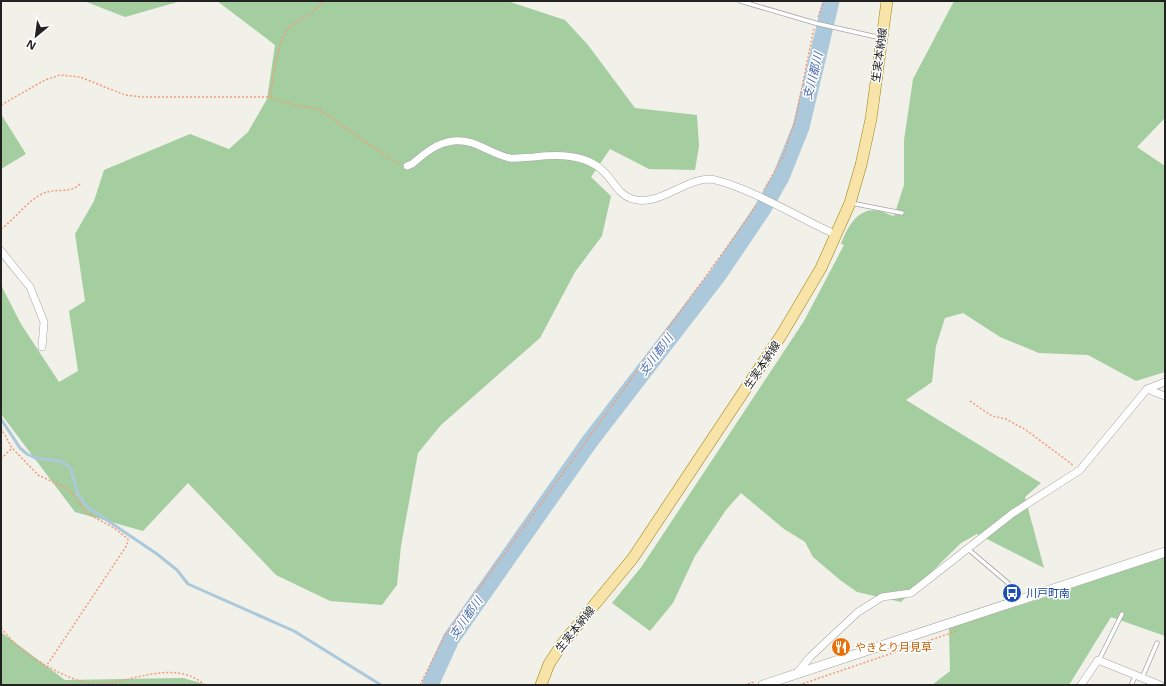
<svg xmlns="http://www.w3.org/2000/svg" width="1166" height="686" font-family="'Open Sans','Noto Sans JP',sans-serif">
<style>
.forest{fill:#a5cea0}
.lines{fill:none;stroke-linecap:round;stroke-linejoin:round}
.stream{stroke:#acc9dc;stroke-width:3}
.river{stroke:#acc9dc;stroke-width:17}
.service-casing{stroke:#a6a6a6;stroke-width:5}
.minor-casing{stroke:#a6a6a6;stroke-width:8}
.tertiary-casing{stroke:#a6a6a6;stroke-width:10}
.primary-casing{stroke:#988208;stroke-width:12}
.path{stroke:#f39b78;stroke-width:1.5;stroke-dasharray:2 2;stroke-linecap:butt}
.service{stroke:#fff;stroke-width:3.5}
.minor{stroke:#fff;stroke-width:7}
.tertiary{stroke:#fff;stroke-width:9}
.primary{stroke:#f8e3a8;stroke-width:11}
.labels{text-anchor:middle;stroke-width:3;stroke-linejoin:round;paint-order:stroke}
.street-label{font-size:11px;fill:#222;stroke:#fff}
.transit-label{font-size:11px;fill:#164399;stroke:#fff;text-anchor:start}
.food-label{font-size:11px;fill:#c56008;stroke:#fff;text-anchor:start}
.water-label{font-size:12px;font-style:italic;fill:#516fae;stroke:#fff}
</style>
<rect width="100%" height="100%" fill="#f1f0e9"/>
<!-- forest -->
<path class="forest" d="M84,1H181L125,17Z
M217,1H507L565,20L588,45L635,108L697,115L699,146L695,170L649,169L610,149L591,177L611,196L602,236L575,272L540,338L441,425L418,453L401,546L397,585L382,605L330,601L276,575L188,483L143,531L75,512L1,414V285L21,324L59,382L78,371L69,311L85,301L75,234L94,201L104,170L190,134L229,149L248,132L267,99L275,45Z
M954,1H1165V118L1137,147L1165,166V372L1136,381L1088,355L1039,353L1000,337L963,313L945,318L936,346L932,382L906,400L1041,483L1025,497L1044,568L977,534L961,543L901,602L857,592L840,580L813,557L805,542L784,529L741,493L726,510L695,556L673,603L650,631L612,603L642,566L804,321L844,245L841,244C847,228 858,206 879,211C884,212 889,215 894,216L904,185V140L913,79Z
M1,114L26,154L1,169Z
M1165,555V636L1111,617L1069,685H932L950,671L949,628L1052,595Z
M1,632L65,680L183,678L208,685H1Z"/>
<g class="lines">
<!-- stream -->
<path class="stream" d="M1,419L20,448L27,454L35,458L60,461L67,465L71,469L78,494L86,506L157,554L177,570L188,584L294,631L381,685"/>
<!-- river -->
<path class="river" d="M430,685L451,639L590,441L718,275L762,210L781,177L801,127L831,1"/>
<defs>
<path id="service" d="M740,1L815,23L881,38
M851,203L902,213
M968,549L1008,583
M1099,660L1122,614
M1142,678L1157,643
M1131,685L1136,675"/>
<path id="minor" d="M407,166L412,164C424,154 436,143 453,141C474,138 490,154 510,158C517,159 527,157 534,157C553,155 573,154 590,162C612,172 614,193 632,199C659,207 684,179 710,179C720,180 732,185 742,189C775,202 805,221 837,235
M1,251L30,287L44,322L42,347
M1147,389L1165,396
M797,673L810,657L858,612L882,597L911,593L1013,513L1080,470L1147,389L1165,382
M1081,685L1098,660L1160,685"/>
<path id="tertiary" d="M763,685L1165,552"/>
<path id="primary" d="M541,685L549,664L562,644L633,558L782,334L821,268L850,203L861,165L871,119L887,1"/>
</defs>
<!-- service casing -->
<use href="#service" class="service-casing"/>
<!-- minor casing -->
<use href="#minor" class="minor-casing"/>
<!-- tertiary casing -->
<use href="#tertiary" class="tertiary-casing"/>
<!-- primary casing -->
<use href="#primary" class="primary-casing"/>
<!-- path -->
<path class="path" d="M818,17L824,1
M270,97C274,77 276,40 291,26C301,17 316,14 322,1
M1,105L45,80L60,75L80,77L125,95L143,97H270L294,105L318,109L389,158L400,164
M764,190L784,154L795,121L814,28
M1,229C16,218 28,200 44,193C56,188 70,194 80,184
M970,401L992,416L1006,419L1026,430L1073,465
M1,428L12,448L38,475L64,487L70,491L88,514L114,528L128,539L127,545L47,665
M1,459L12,448
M1,628C7,635 13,642 20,648C35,661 77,685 97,684C132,683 174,658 205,685
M420,685L444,637L748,218L757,204
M744,685L754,682
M799,685L957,631"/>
<!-- service -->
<use href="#service" class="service"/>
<!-- minor -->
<use href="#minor" class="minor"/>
<!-- tertiary -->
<use href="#tertiary" class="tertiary"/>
<!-- primary -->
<use href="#primary" class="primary"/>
</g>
<!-- icons -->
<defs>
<symbol id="bus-disc" viewBox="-11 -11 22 22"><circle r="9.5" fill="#1a4fb4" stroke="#fff"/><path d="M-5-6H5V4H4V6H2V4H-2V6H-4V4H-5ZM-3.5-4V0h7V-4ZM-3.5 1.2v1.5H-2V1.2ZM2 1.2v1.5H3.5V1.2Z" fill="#fff"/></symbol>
<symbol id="restaurant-disc" viewBox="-11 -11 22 22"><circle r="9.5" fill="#e8710a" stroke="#fff"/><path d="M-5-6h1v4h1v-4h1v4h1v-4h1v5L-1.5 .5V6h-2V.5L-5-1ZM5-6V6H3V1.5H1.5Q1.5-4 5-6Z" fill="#fff"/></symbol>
</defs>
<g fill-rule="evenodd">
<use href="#bus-disc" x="1001" y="582" width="22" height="22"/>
<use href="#restaurant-disc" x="830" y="636" width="22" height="22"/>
</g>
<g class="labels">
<!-- street labels -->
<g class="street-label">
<text transform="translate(879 55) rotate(-82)" y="4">生実本納線</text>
<text transform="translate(762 365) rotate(-56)" y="4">生実本納線</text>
<text transform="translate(575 629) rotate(-51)" y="4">生実本納線</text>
</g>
<!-- transit labels -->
<g class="transit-label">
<text x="1026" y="597">川戸町南</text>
</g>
<!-- food labels -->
<g class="food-label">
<text x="855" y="651">やきとり月見草</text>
</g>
<!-- water labels -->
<g class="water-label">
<text transform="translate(813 76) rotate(-76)" y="4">支川都川</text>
<text transform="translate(656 355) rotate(-53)" y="4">支川都川</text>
<text transform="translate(466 618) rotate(-55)" y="4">支川都川</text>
</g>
</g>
<!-- border -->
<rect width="1166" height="686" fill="none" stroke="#222222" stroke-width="4"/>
<!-- north arrow -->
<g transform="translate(36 36) rotate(209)" stroke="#ffffff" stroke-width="3" paint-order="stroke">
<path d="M0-3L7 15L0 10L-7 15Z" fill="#222222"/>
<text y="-6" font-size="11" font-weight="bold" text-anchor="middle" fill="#222222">N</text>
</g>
</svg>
